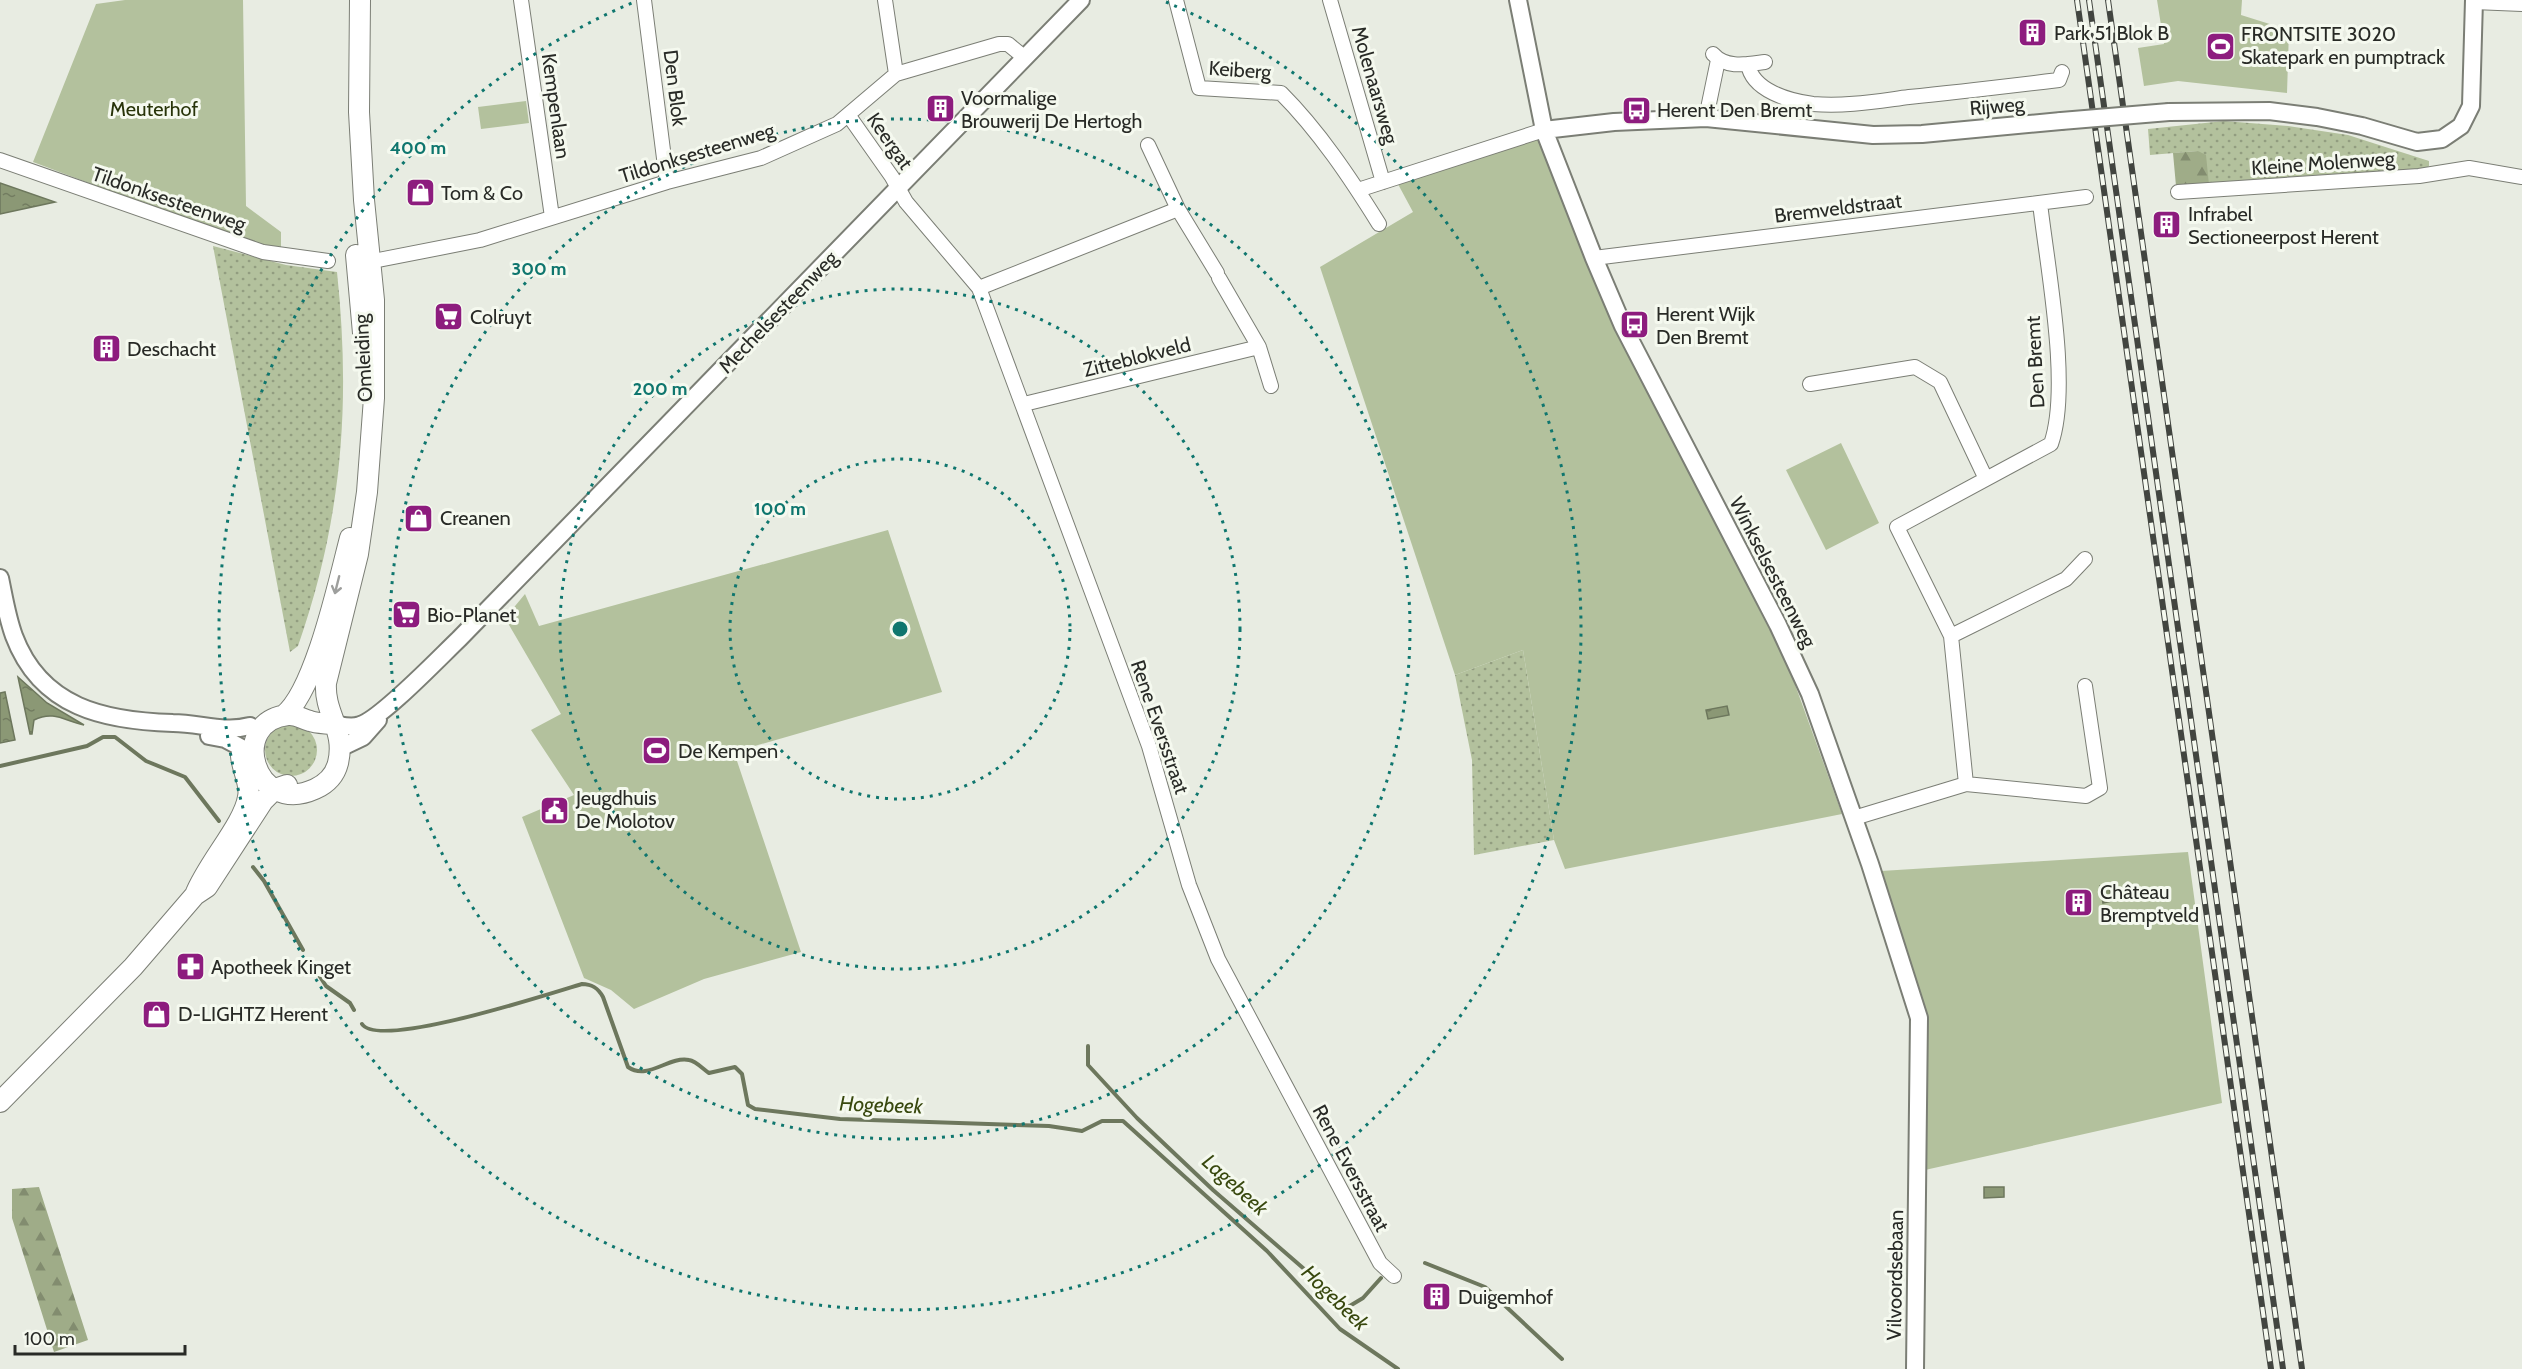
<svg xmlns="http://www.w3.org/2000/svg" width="2522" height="1369" font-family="Cabin,sans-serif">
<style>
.grass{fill:url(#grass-dots)}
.forest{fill:url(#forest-firs)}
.park{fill:#b3c19d}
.water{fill:url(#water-ripples);stroke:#6d775d;stroke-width:1.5}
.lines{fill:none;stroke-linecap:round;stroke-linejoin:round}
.stream{stroke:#6d775d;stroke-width:4}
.minor-casing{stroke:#7b7e75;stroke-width:16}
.tertiary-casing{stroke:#7b7e75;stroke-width:20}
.primary-casing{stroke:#7b7e75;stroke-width:22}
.minor{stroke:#fff;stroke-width:14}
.tertiary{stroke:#fff;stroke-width:16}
.primary{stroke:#fff;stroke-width:20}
.rail-casing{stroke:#424540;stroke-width:6}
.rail{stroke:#f5f9ef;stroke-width:4;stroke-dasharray:11;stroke-linecap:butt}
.tertiary-bridge-casing{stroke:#7b7e75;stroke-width:20;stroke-linecap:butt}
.tertiary-bridge{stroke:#fff;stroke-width:16}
.oneway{stroke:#9e9f9d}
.ring{fill:none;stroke:#0f766e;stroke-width:3;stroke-dasharray:3 6}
.labels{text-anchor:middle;stroke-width:6;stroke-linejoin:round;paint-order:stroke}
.poi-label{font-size:20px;fill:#282a26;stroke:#f5f9ef;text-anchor:start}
.street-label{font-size:20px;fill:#282a26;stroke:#f5f9ef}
.park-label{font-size:20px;fill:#283409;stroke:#f5f9ef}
.water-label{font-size:21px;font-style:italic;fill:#38480e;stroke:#f5f9ef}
.centre{fill:#0f766e;stroke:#f5f9ef;stroke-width:3}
.ring-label{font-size:18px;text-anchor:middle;font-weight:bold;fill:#0f766e;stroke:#f5f9ef;stroke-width:6;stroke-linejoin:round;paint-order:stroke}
</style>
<defs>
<pattern id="grass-dots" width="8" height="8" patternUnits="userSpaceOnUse" patternTransform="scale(1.5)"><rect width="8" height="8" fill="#b3c19d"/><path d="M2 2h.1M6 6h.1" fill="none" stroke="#929d80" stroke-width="1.8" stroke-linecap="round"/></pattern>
<pattern id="forest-firs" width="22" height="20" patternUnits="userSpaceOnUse" patternTransform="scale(1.5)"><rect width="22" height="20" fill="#9fac88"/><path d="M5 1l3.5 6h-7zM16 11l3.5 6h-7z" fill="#828c6f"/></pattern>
<pattern id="water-ripples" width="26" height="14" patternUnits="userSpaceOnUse" patternTransform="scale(1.5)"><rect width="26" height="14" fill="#8b9875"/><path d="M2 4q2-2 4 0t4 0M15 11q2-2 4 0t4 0" fill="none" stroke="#727c60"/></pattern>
</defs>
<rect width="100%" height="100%" fill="#e8ece2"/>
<!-- grass -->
<path class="grass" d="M2224,121L2288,126L2348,135L2429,161V166L2420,173L2209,185L2198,151L2150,155L2148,129Z
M213,246L286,265L337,272C351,404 342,520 298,646L290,652Z
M1523,650L1554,840L1474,855L1472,760L1455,675Z
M265 750a26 26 0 1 1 52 0a26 26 0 1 1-52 0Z"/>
<!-- forest -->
<path class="forest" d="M2198,151L2206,155L2209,185L2176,186L2173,153Z
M39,1187L88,1340L54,1352L12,1218V1189Z"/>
<!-- park -->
<path class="park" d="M125,0H243L246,206L281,232V248L257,246L33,162L96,4Z
M2157,0H2242L2241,15L2289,30L2287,93L2178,81L2144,86L2138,48L2164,44Z
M526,101L529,123L481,129L478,107Z
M1538,136L1603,300L1789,668L1842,814L1565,869L1554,840L1523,650L1455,675L1320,267L1413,212L1392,173Z
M1841,443L1879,523L1826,550L1786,470Z
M888,530L942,692L734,752L801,952L704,979L634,1009L611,990L584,978L522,817L574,795L531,730L561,714L505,618L525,594L539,626Z
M2188,852L2222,1103L1925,1170L1927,1016L1881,871Z"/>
<!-- water -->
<path class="water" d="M0,183L55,202L0,214Z
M18,677L47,703L84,725C65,721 54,710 34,720L32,734H30Z
M5,692L15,740L0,743V693Z
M1727,706L1729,715L1708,719L1706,710Z
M2109,885L2112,901L2103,903L2100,886Z
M1984,1187H2004V1197L1984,1198Z"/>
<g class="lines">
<!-- stream -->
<path class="stream" d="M0,766L87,746L103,737H115L146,761L185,777L219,821
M253,867L264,881L303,950
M313,966L326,986L350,1003L354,1010
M362,1024C379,1050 551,993 582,984C592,984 598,988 603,997L628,1067C648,1081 668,1056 689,1060C696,1061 703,1069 709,1073L735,1067L742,1074L748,1105L755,1109L840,1119L1049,1126L1082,1131L1102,1121H1123L1267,1251L1340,1329L1398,1369
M1088,1046V1065L1137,1118L1213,1190L1348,1307L1363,1298L1381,1278
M1425,1263L1485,1287L1562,1359"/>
<defs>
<path id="minor" d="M521,0L552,217
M644,0L667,182
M885,0L896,74
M1176,0L1199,88L1281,93C1319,131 1351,179 1379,224
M1330,0L1383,182
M2474,2L2522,4
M1713,54C1726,69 1748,64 1765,62
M1748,64C1752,91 1790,101 1813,104C1845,107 1878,101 1909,97C1959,92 2009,86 2059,80L2062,72
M849,116L892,177L906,202L979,288L1149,746L1189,885L1218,959L1380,1263L1394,1276
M1706,118L1718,60
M1148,145L1178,209
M0,160L263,252L328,261
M1358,190L1544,130
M2178,192L2419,176L2469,168L2522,177
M1594,258L2086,197
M363,263L480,240L667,182L761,158L837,124L896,74L999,44H1008L1025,58
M1219,278L1259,347
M979,288L1178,209L1217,273
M1810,384L1915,367L1940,382L1986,479
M1024,404L1259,347L1271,386
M1951,636L1897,527L2051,444C2071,387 2047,266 2040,203
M1966,784L1951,636L2066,579L2085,559
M1854,818L1966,784L2086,796L2100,788L2085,686"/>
<path id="tertiary" d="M1518,0L1544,130L1594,258L1623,326L1778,625L1810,694L1870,864L1919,1018L1915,1369
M2169,112L2269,111L2317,117L2362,126L2417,142L2442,139L2461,126L2471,106L2474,0
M1544,130L1614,122L1706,118L1873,135L1922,134L2061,121
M0,578C4,597 7,617 14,636C41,708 105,721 173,723C200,723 224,733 250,726
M337,725C344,726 353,728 360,725C381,719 440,657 459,639L1081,0
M209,736L225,739L242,748
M340,748L363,737L378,720"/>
<path id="primary" d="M356,255L363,333
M283,716C315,692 339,580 350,538
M337,725C328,723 318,724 310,721C302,719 296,714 288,715C228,721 253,817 315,789C326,784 335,775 338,763C346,730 324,714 326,683L358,554L367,492L374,398V300L364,200L359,112L360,0
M195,895C206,865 244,824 248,797C251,784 242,770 241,756
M0,1102L133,967L195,895L207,887L263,801L275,789L287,785"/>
</defs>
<!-- minor casing -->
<use href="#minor" class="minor-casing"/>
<!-- tertiary casing -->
<use href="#tertiary" class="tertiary-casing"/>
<!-- primary casing -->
<use href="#primary" class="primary-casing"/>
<!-- minor -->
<use href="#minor" class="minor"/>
<!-- tertiary -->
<use href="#tertiary" class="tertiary"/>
<!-- primary -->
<use href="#primary" class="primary"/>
<defs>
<path id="rail" d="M2077,0L2271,1369
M2089,0L2283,1369
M2108,0L2302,1369"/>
</defs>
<!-- rail casing -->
<use href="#rail" class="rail-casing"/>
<!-- rail -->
<use href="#rail" class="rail"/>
<defs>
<path id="tertiary-bridge" d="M2061,121L2169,112"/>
</defs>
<!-- tertiary-bridge casing -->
<use href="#tertiary-bridge" class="tertiary-bridge-casing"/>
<!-- tertiary-bridge -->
<use href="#tertiary-bridge" class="tertiary-bridge"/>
</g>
<!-- one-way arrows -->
<defs><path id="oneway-shaft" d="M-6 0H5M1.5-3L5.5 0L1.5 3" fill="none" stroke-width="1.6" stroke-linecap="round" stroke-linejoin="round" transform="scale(1.5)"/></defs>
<use class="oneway" href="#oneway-shaft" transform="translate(337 585) rotate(104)"/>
<!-- distance rings -->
<g class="ring">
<circle cx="900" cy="629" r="170"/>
<circle cx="900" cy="629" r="340"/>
<circle cx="900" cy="629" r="510"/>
<path d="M1166 2A681 681 0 1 1 634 2"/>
</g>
<!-- icons -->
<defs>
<symbol id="building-square" viewBox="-11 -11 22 22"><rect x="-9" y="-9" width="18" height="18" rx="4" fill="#8d1c7e" stroke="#f5f9ef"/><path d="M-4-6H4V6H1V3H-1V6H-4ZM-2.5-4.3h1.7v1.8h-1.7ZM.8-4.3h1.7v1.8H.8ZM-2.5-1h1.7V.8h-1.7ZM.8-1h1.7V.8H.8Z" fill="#fff"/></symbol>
<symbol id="stadium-square" viewBox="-11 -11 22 22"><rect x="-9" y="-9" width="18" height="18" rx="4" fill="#8d1c7e" stroke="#f5f9ef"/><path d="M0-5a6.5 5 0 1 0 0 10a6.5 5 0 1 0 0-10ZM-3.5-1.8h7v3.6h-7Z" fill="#fff"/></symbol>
<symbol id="bus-square" viewBox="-11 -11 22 22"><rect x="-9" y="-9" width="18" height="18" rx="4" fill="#8d1c7e" stroke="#f5f9ef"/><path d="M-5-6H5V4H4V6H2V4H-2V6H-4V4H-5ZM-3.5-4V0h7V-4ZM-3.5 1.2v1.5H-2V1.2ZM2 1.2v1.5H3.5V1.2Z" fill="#fff"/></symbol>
<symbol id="shop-square" viewBox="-11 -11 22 22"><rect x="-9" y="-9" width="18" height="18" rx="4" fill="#8d1c7e" stroke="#f5f9ef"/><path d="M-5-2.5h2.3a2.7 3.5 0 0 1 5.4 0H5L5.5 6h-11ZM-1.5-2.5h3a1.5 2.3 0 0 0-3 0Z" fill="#fff"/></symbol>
<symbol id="supermarket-square" viewBox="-11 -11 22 22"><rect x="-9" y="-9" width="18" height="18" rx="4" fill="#8d1c7e" stroke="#f5f9ef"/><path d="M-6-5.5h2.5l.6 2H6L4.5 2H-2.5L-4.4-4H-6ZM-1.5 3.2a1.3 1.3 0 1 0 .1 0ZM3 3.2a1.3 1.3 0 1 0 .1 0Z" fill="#fff"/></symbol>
<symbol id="civic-square" viewBox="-11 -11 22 22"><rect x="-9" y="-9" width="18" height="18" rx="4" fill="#8d1c7e" stroke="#f5f9ef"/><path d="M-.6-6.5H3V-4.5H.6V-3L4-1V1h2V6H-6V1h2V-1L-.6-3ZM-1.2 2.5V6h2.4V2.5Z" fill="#fff"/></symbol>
<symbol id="pharmacy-square" viewBox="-11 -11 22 22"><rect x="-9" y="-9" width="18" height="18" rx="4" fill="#8d1c7e" stroke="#f5f9ef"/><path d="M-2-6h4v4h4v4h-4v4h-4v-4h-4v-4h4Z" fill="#fff"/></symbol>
</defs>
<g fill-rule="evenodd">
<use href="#building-square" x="2016" y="16" width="33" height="33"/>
<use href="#stadium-square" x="2204" y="30" width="33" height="33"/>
<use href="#building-square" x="924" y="92" width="33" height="33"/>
<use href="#bus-square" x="1620" y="94" width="33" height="33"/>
<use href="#shop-square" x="404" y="176" width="33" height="33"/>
<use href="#building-square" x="2150" y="208" width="33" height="33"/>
<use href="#supermarket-square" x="432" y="300" width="33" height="33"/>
<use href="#bus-square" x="1618" y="308" width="33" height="33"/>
<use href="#building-square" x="90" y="332" width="33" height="33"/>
<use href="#shop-square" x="402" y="502" width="33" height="33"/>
<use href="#supermarket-square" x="390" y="598" width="33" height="33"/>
<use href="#stadium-square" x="640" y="734" width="33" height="33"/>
<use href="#civic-square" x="538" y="794" width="33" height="33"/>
<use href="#building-square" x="2062" y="886" width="33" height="33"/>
<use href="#pharmacy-square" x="174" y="950" width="33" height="33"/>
<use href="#shop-square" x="140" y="998" width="33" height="33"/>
<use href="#building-square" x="1420" y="1280" width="33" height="33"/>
</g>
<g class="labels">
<!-- poi labels -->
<g class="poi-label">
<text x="2054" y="40">Park 51 Blok B</text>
<text x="2241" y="41">FRONTSITE 3020<tspan x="2241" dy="23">Skatepark en pumptrack</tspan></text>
<text x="961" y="105">Voormalige<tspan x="961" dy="23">Brouwerij De Hertogh</tspan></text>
<text x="1657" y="117">Herent Den Bremt</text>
<text x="441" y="200">Tom &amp; Co</text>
<text x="2188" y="221">Infrabel<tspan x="2188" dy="23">Sectioneerpost Herent</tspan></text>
<text x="1656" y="321">Herent Wijk<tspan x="1656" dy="23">Den Bremt</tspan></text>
<text x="470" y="324">Colruyt</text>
<text x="127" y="356">Deschacht</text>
<text x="440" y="525">Creanen</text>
<text x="427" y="622">Bio-Planet</text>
<text x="678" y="758">De Kempen</text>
<text x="576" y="805">Jeugdhuis<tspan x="576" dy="23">De Molotov</tspan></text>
<text x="2100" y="899">Château<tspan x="2100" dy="23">Bremptveld</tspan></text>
<text x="211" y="974">Apotheek Kinget</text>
<text x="178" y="1021">D-LIGHTZ Herent</text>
<text x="1458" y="1304">Duigemhof</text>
</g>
<!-- street labels -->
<g class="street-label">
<text transform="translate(1240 70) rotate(4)" y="7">Keiberg</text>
<text transform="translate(1375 85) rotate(74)" y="7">Molenaarsweg</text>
<text transform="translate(675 88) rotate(83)" y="7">Den Blok</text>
<text transform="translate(556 106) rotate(82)" y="7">Kempenlaan</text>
<text transform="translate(1997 106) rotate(-5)" y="7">Rijweg</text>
<text transform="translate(890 141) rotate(55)" y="7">Keergat</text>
<text transform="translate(697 153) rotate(-17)" y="7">Tildonksesteenweg</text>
<text transform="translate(2323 163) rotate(-4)" y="7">Kleine Molenweg</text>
<text transform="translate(169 199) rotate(19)" y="7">Tildonksesteenweg</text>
<text transform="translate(1838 208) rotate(-7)" y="7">Bremveldstraat</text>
<text transform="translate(778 312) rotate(-46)" y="7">Mechelsesteenweg</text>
<text transform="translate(1137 357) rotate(-14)" y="7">Zitteblokveld</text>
<text transform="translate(363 358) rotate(-93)" y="7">Omleiding</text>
<text transform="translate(2035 362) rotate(-93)" y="7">Den Bremt</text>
<text transform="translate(1773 572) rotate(63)" y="7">Winkselsesteenweg</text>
<text transform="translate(1160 727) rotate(71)" y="7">Rene Eversstraat</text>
<text transform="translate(1351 1168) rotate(62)" y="7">Rene Eversstraat</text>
<text transform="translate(1895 1275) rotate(-89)" y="7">Vilvoordsebaan</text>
</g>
<!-- park labels -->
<g class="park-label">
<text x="154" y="116">Meuterhof</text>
</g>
<!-- water labels -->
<g class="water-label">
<text transform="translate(881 1105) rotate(2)" y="7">Hogebeek</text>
<text transform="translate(1235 1185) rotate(42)" y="7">Lagebeek</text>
<text transform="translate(1335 1298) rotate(44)" y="7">Hogebeek</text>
</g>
</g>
<circle cx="900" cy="629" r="9" class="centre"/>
<g class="ring-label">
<text x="418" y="154">400 m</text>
<text x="539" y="275">300 m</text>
<text x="660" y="395">200 m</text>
<text x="780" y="515">100 m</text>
</g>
<!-- scale -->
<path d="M15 1345v9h170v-9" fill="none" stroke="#282a26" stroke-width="3"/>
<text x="24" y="1345" font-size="18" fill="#282a26" stroke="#f5f9ef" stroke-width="4.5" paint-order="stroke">100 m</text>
</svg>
